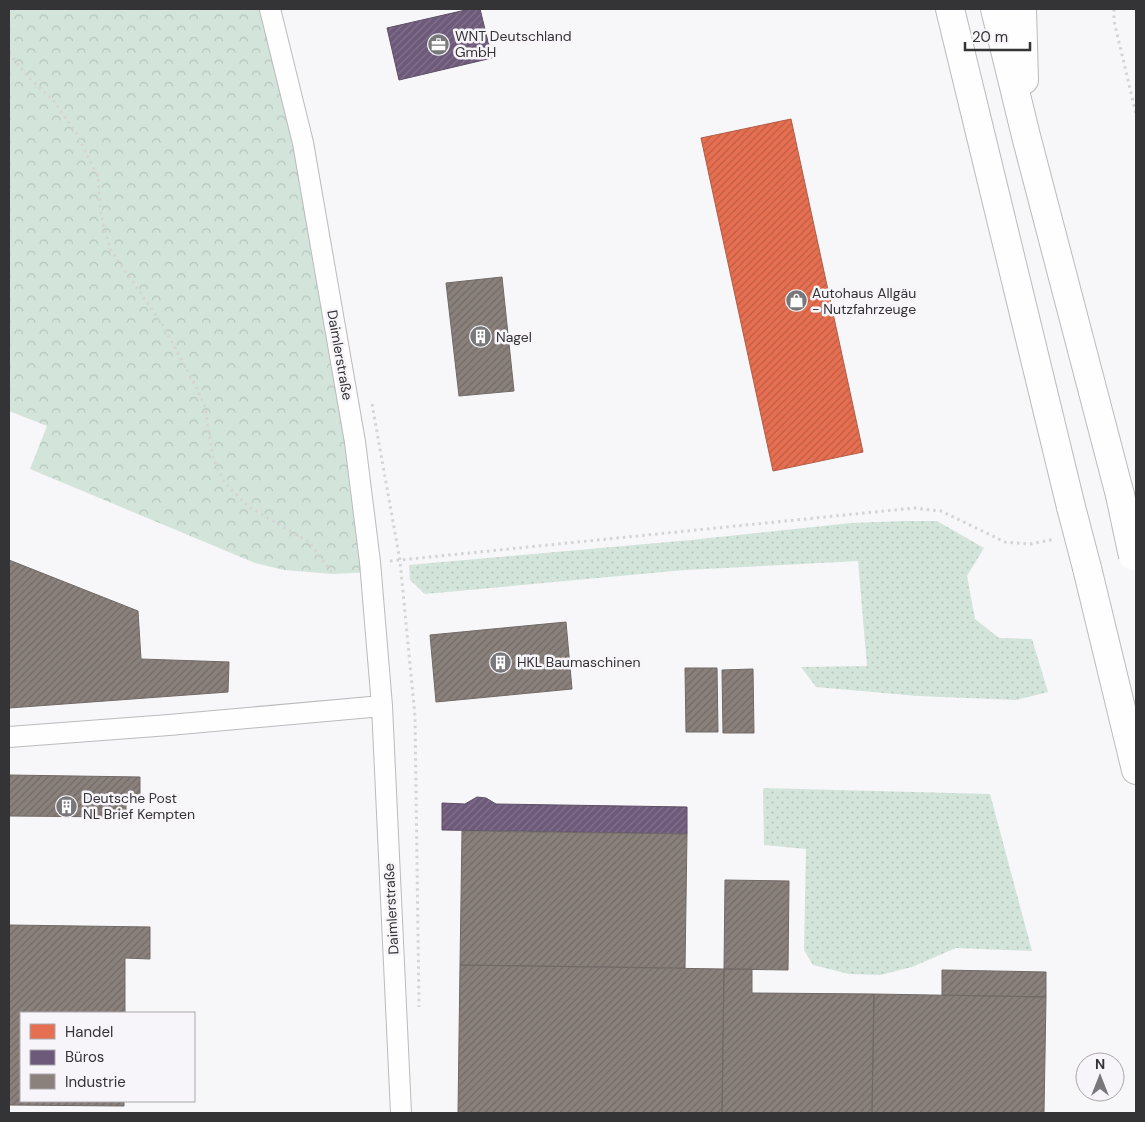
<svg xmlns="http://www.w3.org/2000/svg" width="1145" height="1122" font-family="'DM Sans',sans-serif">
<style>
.grass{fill:url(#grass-dots)}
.park{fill:url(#park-crowns)}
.shops{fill:url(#shops-hatch);stroke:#b15d49}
.offices{fill:url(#offices-hatch);stroke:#5c4e65}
.industry{fill:url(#industry-hatch);stroke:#706a67}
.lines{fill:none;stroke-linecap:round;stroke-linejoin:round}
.minor-casing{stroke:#bbbabc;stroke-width:22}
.motorway-casing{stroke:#bbbabc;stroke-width:30}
.path{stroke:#d5d4d5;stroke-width:3;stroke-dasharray:2.5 4;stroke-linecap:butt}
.minor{stroke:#fefefe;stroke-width:20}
.motorway{stroke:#fefefe;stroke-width:28}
.motorway-bridge-casing{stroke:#bbbabc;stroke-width:30;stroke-linecap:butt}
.motorway-bridge{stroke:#fefefe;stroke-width:28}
.labels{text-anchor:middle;stroke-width:5;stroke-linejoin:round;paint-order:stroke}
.poi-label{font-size:14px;fill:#343335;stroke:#f7f5f9;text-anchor:start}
.street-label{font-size:14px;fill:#343335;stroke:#f7f5f9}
</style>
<defs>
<pattern id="grass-dots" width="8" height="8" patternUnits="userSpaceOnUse" patternTransform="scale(1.25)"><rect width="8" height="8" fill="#d3e5db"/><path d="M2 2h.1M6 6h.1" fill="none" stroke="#b6c5bd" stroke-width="1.8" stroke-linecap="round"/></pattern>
<pattern id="park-crowns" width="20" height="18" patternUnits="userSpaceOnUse" patternTransform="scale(1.25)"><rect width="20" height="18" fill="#d3e5db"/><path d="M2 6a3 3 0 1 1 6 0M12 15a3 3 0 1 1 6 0" fill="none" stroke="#b6c5bd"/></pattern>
<pattern id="shops-hatch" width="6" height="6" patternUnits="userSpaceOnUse" patternTransform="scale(1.25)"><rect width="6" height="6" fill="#e76f51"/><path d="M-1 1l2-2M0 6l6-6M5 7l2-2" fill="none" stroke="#bc5c44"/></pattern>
<pattern id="offices-hatch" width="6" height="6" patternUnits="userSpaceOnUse" patternTransform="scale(1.25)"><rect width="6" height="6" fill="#6d597a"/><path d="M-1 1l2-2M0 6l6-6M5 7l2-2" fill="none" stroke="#82738c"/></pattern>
<pattern id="industry-hatch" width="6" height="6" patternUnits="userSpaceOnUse" patternTransform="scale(1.25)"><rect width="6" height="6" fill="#8a817c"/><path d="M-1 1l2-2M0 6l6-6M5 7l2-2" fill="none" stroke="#726a66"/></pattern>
</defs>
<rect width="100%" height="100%" fill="#f7f6f8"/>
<!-- grass -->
<path class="grass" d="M904,521H937L984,548L967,576L975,619L999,638L1032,639L1048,692L1016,700L918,696L816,687L801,667L867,666L858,561L685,570L425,594L410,580L409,565L691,540L851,523Z
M763,788L990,794L1032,951L956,948L912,967L880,975L849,974L813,965L804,950L806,849L764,845Z"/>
<!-- park -->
<path class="park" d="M9,9H270L371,572L333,574L284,570L255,563L30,469L47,426L9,411Z"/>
<!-- shops -->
<path class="shops" d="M791,119L863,452L773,471L701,138Z"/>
<!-- offices -->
<path class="offices" d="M470,9H480L492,58L399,80L387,28Z
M477,797L486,798L496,804L687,807V834L442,830V803L465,804Z"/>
<!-- industry -->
<path class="industry" d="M502,277L514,391L459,396L446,283Z
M9,560L138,611L141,659L229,662L228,692L9,708Z
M566,622L572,689L436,702L430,635Z
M685,668H717L718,732H686Z
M753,669L754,733H723L722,670Z
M9,775L140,777V796L126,795V817L9,816Z
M462,831L687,834L685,968L460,965Z
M725,880L789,881L788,970L724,969Z
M9,925L150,927V959L125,958V1013H21V1101H124V1106L9,1105Z
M460,965L724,969L722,1113H458Z
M724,969H752V993L874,994L872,1113H722Z
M942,970L1046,972V997L942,995Z
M874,994L1046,997L1044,1113H872Z"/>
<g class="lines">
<defs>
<path id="minor" d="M270,9L303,143L355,442L370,562L382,706L401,1113
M9,737L169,725L382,706"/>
<path id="motorway" d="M950,9L1071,507
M995,9L1026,136L1120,495
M1022,9L1024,80
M1087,568L1136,770"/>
</defs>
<!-- minor casing -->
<use href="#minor" class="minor-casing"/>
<!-- motorway casing -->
<use href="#motorway" class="motorway-casing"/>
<!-- path -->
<path class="path" d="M1114,9V21L1136,114
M9,53L29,78L53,100L77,134L98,177L101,215L110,249L164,327L195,385L205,407L213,458L224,482L249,507L309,542L333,574
M372,404L400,561L415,716L419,1007
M390,561L914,508L941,511L1005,542L1030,544L1055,539"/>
<!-- minor -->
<use href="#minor" class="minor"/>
<!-- motorway -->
<use href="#motorway" class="motorway"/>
<defs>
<path id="motorway-bridge" d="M1120,495L1133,556
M1071,507L1087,568"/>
</defs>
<!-- motorway-bridge casing -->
<use href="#motorway-bridge" class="motorway-bridge-casing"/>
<!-- motorway-bridge -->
<use href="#motorway-bridge" class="motorway-bridge"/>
</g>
<!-- icons -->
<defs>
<symbol id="office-disc" viewBox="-11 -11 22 22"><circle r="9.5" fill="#787779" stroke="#f7f5f9"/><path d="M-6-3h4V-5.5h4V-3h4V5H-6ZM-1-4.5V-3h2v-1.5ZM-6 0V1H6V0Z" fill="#fff"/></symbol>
<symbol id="shop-disc" viewBox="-11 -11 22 22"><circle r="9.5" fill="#787779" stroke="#f7f5f9"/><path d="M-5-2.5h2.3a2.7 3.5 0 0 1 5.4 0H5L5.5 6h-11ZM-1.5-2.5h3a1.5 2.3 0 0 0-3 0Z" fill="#fff"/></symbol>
<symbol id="building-disc" viewBox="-11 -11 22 22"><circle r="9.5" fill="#787779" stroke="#f7f5f9"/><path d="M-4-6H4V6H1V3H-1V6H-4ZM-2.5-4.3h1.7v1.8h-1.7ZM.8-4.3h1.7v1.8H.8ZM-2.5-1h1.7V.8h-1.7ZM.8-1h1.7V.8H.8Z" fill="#fff"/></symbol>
</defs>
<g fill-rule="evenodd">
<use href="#office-disc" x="426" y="32" width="25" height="25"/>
<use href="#shop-disc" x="784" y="288" width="25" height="25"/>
<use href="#building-disc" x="468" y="324" width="25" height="25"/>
<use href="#building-disc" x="488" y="650" width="25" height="25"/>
<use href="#building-disc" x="54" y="794" width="25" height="25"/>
</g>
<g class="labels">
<!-- poi labels -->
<g class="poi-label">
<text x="455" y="41">WNT Deutschland<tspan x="455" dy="16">GmbH</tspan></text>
<text x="812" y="298">Autohaus Allgäu<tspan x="812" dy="16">- Nutzfahrzeuge</tspan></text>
<text x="496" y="342">Nagel</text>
<text x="517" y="667">HKL Baumaschinen</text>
<text x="83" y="803">Deutsche Post<tspan x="83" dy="16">NL Brief Kempten</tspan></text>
</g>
<!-- street labels -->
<g class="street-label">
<text transform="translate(340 355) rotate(80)" y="5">Daimlerstraße</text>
<text transform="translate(391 909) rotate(-93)" y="5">Daimlerstraße</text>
</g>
</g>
<!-- border -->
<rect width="1145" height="1122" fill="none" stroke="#343335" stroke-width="20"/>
<!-- legend -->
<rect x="20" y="1012" width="175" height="90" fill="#f7f5f9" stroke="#a9a7ab"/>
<rect x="30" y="1024" width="25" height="15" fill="#e76f51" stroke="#a9a7ab"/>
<text x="65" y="1037" font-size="15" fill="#343335">Handel</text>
<rect x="30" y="1050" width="25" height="15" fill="#6d597a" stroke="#a9a7ab"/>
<text x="65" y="1062" font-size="15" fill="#343335">Büros</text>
<rect x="30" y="1074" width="25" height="15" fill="#8a817c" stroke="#a9a7ab"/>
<text x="65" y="1087" font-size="15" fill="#343335">Industrie</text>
<!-- north arrow -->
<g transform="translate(1100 1077)"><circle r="24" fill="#f7f5f9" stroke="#a9a7ab"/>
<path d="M0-4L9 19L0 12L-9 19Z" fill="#787779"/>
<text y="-8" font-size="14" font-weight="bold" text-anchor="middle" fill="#343335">N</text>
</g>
<!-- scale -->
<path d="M965 42v8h65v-8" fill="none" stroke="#343335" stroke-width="2.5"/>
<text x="972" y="42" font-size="15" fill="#343335" stroke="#f7f5f9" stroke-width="4" paint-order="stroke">20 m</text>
</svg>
